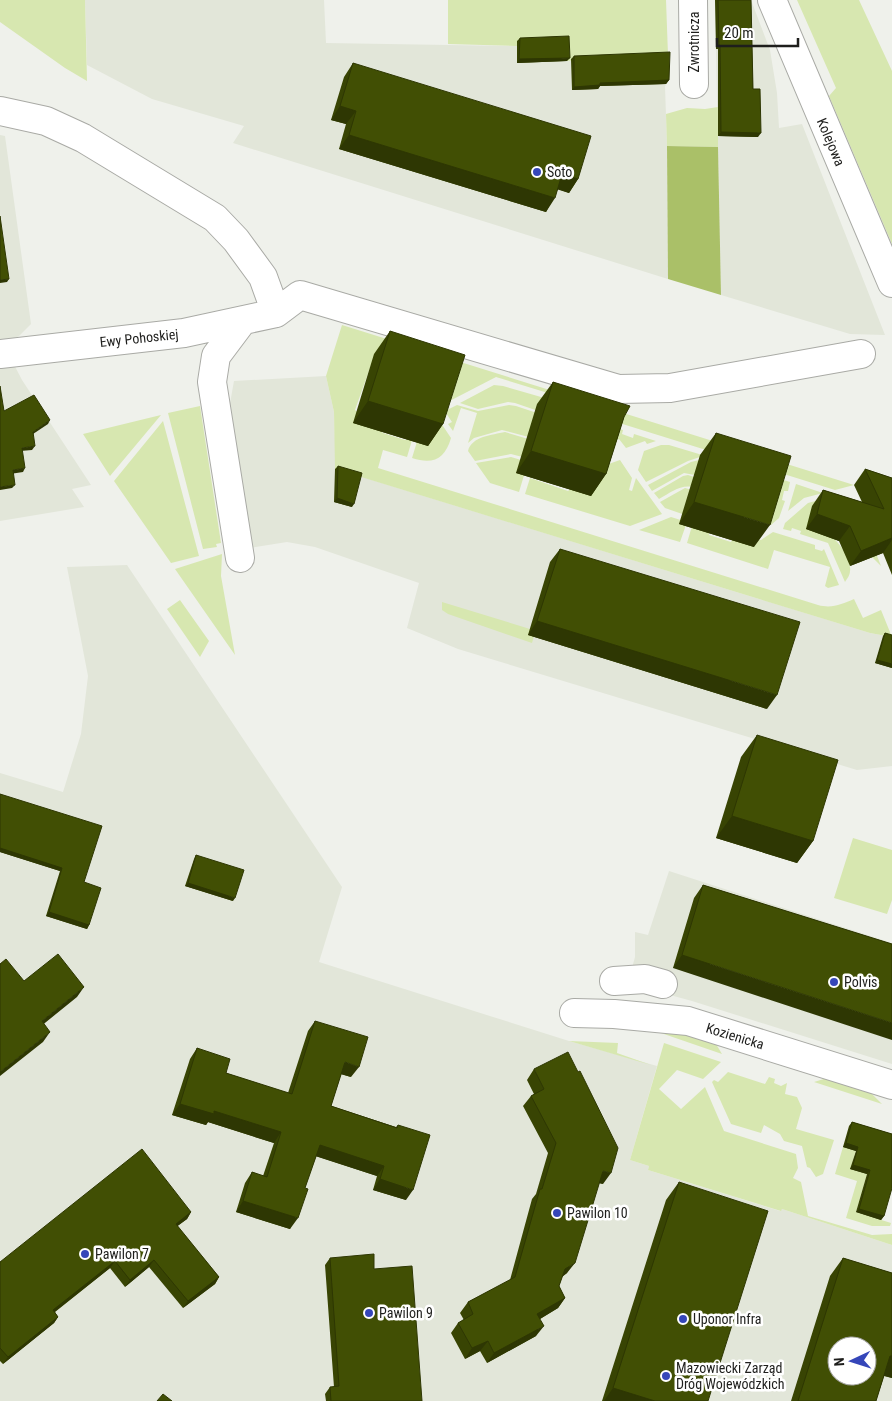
<svg xmlns="http://www.w3.org/2000/svg" width="892" height="1401" font-family="'Roboto Condensed',sans-serif">
<style>
.built{fill:#e2e6d9;fill-rule:evenodd}
.green{fill:#d7e7b0}
.forest{fill:#aac068}
.lines{fill:none;stroke-linecap:round;stroke-linejoin:round}
.minor-casing{stroke:#a9aaa5;stroke-width:30}
.minor{stroke:#fff;stroke-width:28}
.wall{fill:#384403}
.shaded-wall{fill:#2e3703}
.building{fill:#414f04;stroke:#2e3703;fill-rule:evenodd}
.poi-dot{fill:#3546b9;stroke:#fff;stroke-width:2}
.labels{text-anchor:middle;stroke-width:5;stroke-linejoin:round;paint-order:stroke}
.street-label{font-size:14px;fill:#1e1e1c;stroke:#fff}
.poi-label{font-size:14px;fill:#1e1e1c;stroke:#fff;text-anchor:start}
</style>
<rect width="100%" height="100%" fill="#eff1eb"/>
<!-- built -->
<path class="built" d="M85,0H324L326,43L516,46L517,41L552,40L568,61L668,55L666,85L665,86L667,146L668,279L233,143L244,126L152,99L87,65Z
M715,0H751L770,50L777,93L779,128L802,124L885,335L850,334L721,295Z
M0,135L5,136L31,324L19,336L7,342L8,353L22,380L91,485L72,489L84,507L0,521Z
M326,376L334,412L336,469L870,633L892,637V766L857,770L458,649L407,628L419,583L315,547L287,542L250,548L227,420L234,381Z
M127,565L342,887L319,962L569,1041L657,1066L630,1160L649,1166L648,1170L780,1211L782,1209L892,1245V1401H0V773L63,792L81,734L88,676L67,567ZM837,1346H867V1376H837Z
M669,871L892,943V1064L692,1001L670,995L629,992L627,986L635,957V932L648,935Z"/>
<!-- green -->
<path class="green" d="M0,0H85L87,81L65,68L0,22Z
M448,0H666L668,55L567,61L566,37L517,41V46L448,44Z
M797,0H859L892,71V244L829,96L836,88Z
M718,107V147L667,146L666,114L687,108L705,109Z
M342,325L854,485L835,490L600,417L587,405L496,377L438,407L371,365L355,410L383,433L405,440L413,437L407,457L383,450L378,468L818,605C832,609 842,604 854,599L863,618L881,610L892,637L870,633L335,469L334,412L326,376Z
M494,385L503,386L548,399L544,413L515,403L508,402L478,409L460,403Z
M457,405L478,411L509,405L516,406L543,415L536,439L502,430L474,438L468,443L477,413L461,408L453,431L448,424L452,422L446,413H441Z
M200,406L221,543L216,544L217,547L203,549L168,413Z
M161,415L110,476L83,434Z
M437,417L451,438C445,459 433,465 412,458L423,422Z
M163,421L199,556L171,563L114,481Z
M605,425L623,430L622,434L633,438L634,434L656,441L647,444L645,441L626,448L619,439L617,440Z
M505,432L535,441L530,459L511,454L475,461L468,451C472,436 492,435 505,432Z
M661,445H669L759,472L700,476L684,473L652,491L648,485L691,462L699,460L700,457L688,461L646,482L638,470L644,451Z
M511,457L528,462L519,492L490,483L476,463Z
M620,460L632,478L629,490L632,491L636,478L662,514L630,526L525,494L530,478L568,491L600,467Z
M765,474L790,482L788,491H784L782,500L785,501L779,518L771,525L761,522Z
M688,475L700,479L697,488C681,483 672,492 659,499L654,493L683,476Z
M796,484L823,493L804,498L788,511Z
M685,488L696,491L688,516L665,508L660,502Z
M834,496L860,513L881,566L872,557L861,527L834,539C840,543 852,563 850,571C850,575 847,579 845,582L828,543L800,534L801,531L792,528L791,531L783,529L785,523L808,503Z
M671,517L687,522L680,542L639,530Z
M692,526L709,533V535L731,542L732,540H761L773,532L815,545V549L822,551L824,549L839,585L828,588L825,586L830,567L774,550L768,569L687,543Z
M222,554L221,576L235,655L175,569Z
M180,600L209,641L200,657L167,609Z
M442,602L530,629L534,636L532,643L448,614L442,610Z
M853,838L892,850V900L887,914L834,898Z
M661,1033L686,1035L716,1044L722,1054Z
M569,1041L618,1043L617,1053L651,1065Z
M664,1043L721,1062L703,1079L677,1070L659,1089L681,1109L705,1087L724,1131L796,1154L798,1168L793,1178L801,1182L808,1216L872,1235L892,1234V1245L782,1209L781,1211L648,1170L649,1166L630,1160Z
M728,1072L765,1084L769,1077L775,1079L774,1083L781,1086L787,1083L785,1094L797,1097L802,1108L796,1129L834,1140L823,1174L816,1177L810,1168L807,1167L802,1146L784,1141L780,1134L764,1125L761,1133L731,1124L712,1082L714,1080L718,1082Z
M827,1078L871,1093L882,1104L814,1082Z
M843,1147L856,1151L850,1169L867,1174L856,1212L891,1223L890,1226H872L846,1218L857,1181L835,1174Z"/>
<!-- forest -->
<path class="forest" d="M667,146L718,147L721,295L668,279Z"/>
<g class="lines">
<defs>
<path id="minor" d="M693,0L694,84
M772,0L892,283
M0,111L46,121L83,138L215,218L236,240L263,277L276,313
M0,354L184,333L276,313L300,295L618,389L670,388L861,354
M240,558L212,382L216,356L243,320
M614,981L645,979L663,984
M574,1013L614,1014L688,1021L892,1085"/>
</defs>
<!-- minor casing -->
<use href="#minor" class="minor-casing"/>
<!-- minor -->
<use href="#minor" class="minor"/>
</g>
<!-- wall -->
<path class="wall" d="M715,0H751L753,89L758,137L718,136V49H716Z
M520,38L567,61L517,63V41Z
M574,56L669,80L666,84L600,86L598,89L572,90L571,59Z
M353,63L578,179L569,193L558,189L546,212L339,149L346,124L331,120L344,77Z
M390,331L443,424L428,446L353,423L374,354Z
M553,382L624,417L606,474L591,496L516,473L537,404Z
M716,433L754,547L679,524L700,455Z
M338,466L352,507L334,502L335,469Z
M865,469L892,478V575L883,553L850,566L839,541L806,529L812,506L823,490L862,502L854,485Z
M560,549L767,709L528,635L550,562Z
M885,633L892,668L875,663L883,636Z
M757,735L813,841L797,863L716,838L741,757Z
M0,794L84,882L89,925L87,929L46,916L60,871L0,852Z
M196,855L233,901L185,886L194,859Z
M703,885L892,944L673,968L694,898Z
M315,1021L351,1077L341,1074L331,1106L396,1127L398,1125L406,1200L373,1190L377,1176L316,1156L290,1229L236,1212L245,1183L252,1172L263,1176L274,1143L208,1122L206,1125L172,1115L190,1059L197,1048L226,1073L288,1093L308,1031Z
M534,1069L603,1184L599,1183L567,1273L562,1277L559,1286L565,1298L558,1308L540,1319L536,1336L487,1363L480,1351L465,1359L451,1333L458,1323L464,1320L460,1313L468,1302L510,1280L532,1199L536,1194L548,1153L523,1106L531,1096L534,1094L527,1080Z
M852,1122L892,1134L884,1216L881,1220L856,1212L867,1174L850,1169L856,1151L843,1147L849,1126Z
M679,1182L708,1401H602L666,1200Z
M191,1212L187,1219L177,1226L219,1277L215,1284L183,1308L149,1267L125,1287L110,1268L55,1312L58,1317L54,1323L3,1364L0,1361V1262Z
M330,1258L374,1269L422,1401H326L325,1394L330,1387H334L325,1265Z
M843,1258L892,1273V1378L884,1376L876,1401H791L830,1276Z"/>
<!-- shaded-wall -->
<path class="shaded-wall" d="M570,58L567,61L517,63L519,59Z
M669,80L666,84L600,86L598,89L572,90L574,87L600,83Z
M340,106L356,111L346,124L331,120Z
M721,132L761,133L758,137L718,136Z
M349,135L555,198L546,212L339,149Z
M562,174L578,179L569,193L553,188Z
M9,279L7,282L0,283V280Z
M368,401L443,424L428,446L353,423Z
M50,420L48,424L30,436L33,432Z
M35,446L32,450L20,451L22,448Z
M531,451L606,474L591,496L516,473Z
M25,468L23,472L10,474L13,470Z
M15,485L12,488L0,490V487Z
M337,498L354,504L352,507L334,502Z
M694,502L770,525L754,547L679,524Z
M817,514L850,526L839,541L806,529Z
M892,538V540L883,553L850,566L861,551Z
M537,621L777,695L767,709L528,635Z
M877,660L892,664V668L875,663Z
M732,816L813,841L797,863L716,838Z
M0,848L62,868L60,871L0,852Z
M188,883L235,898L233,901L185,886Z
M49,912L89,925L87,929L46,916Z
M682,955L892,1023V1040L673,968Z
M84,987L77,997L35,1031L42,1021Z
M50,1032L43,1042L0,1076V1072Z
M345,1062L359,1067L351,1077L337,1073Z
M180,1104L214,1111L281,1132L274,1143L208,1122L206,1125L172,1115Z
M846,1143L858,1147L856,1151L843,1147Z
M320,1145L384,1166L377,1176L312,1155Z
M853,1165L870,1170L867,1174L850,1169Z
M603,1171L611,1173L603,1184L595,1182Z
M380,1179L413,1190L406,1200L373,1190Z
M243,1201L298,1218L290,1229L236,1212Z
M859,1209L884,1216L881,1220L856,1212Z
M191,1212L187,1219L171,1231L176,1224Z
M154,1260L149,1267L125,1287L130,1280Z
M115,1261L110,1268L48,1317L53,1310Z
M575,1263L567,1273L557,1280L565,1269Z
M219,1277L215,1284L183,1308L188,1301Z
M565,1298L558,1308L530,1325L537,1314Z
M58,1317L54,1323L3,1364L8,1357Z
M544,1326L536,1336L487,1363L494,1353Z
M488,1341L480,1351L465,1359L472,1348Z
M890,1356H892V1378L878,1374Z
M613,1388L655,1401H604Z"/>
<!-- building -->
<path class="building" d="M718,0H751L753,89H760L761,133L721,132L720,45H719Z
M569,36L570,58L519,59L520,38Z
M670,52L669,80L600,83V85L574,87V56Z
M353,63L591,136L578,179L562,174L555,198L349,135L356,111L340,106Z
M0,216L9,279L0,280Z
M390,331L465,355L443,424L368,401Z
M553,382L630,406L624,417L606,474L531,451Z
M0,386L4,411L34,395L50,420L33,432L35,446L22,448L25,468L13,470L15,485L0,487Z
M716,433L791,456L770,525L694,502Z
M338,466L362,473L354,504L337,498Z
M865,469L892,478V538L861,551L850,526L817,514L823,490L884,509Z
M560,549L800,622L777,695L537,621Z
M885,633L892,635V664L877,660Z
M757,735L838,760L813,841L732,816Z
M0,794L102,826L84,882L101,888L89,925L49,912L62,868L0,848Z
M196,855L244,870L235,898L188,883Z
M703,885L892,944V1023L682,955Z
M58,954L84,987L42,1021L50,1032L0,1072V964L6,959L24,981Z
M315,1021L368,1037L359,1067L345,1062L331,1106L397,1128L398,1125L430,1135L413,1190L380,1179L384,1166L320,1145L305,1188L308,1189L298,1218L243,1201L252,1172L267,1177L281,1132L214,1111V1114L180,1104L197,1048L230,1059L226,1073L292,1094Z
M568,1052L578,1072L580,1071L618,1148L611,1173L603,1171L575,1263L565,1269L559,1286L565,1298L537,1314L544,1326L494,1353L488,1341L472,1348L458,1323L473,1314L468,1302L515,1277L540,1189H542L556,1143L531,1096L544,1089L534,1069Z
M852,1122L892,1134V1188L884,1216L859,1209L870,1170L853,1165L858,1147L846,1143Z
M142,1149L191,1212L176,1224L219,1277L188,1301L154,1260L130,1280L115,1261L53,1310L58,1317L8,1357L0,1348V1262Z
M679,1182L768,1211L708,1401H655L613,1388Z
M374,1254V1269L412,1266L422,1401H331L330,1387L339,1386L330,1258Z
M843,1258L892,1273V1356H890L876,1401H798ZM837,1346H867V1376H837Z
M163,1394L172,1401H157Z"/>
<!-- markers -->
<g class="poi-dot">
<circle cx="537" cy="172" r="5"/>
<circle cx="834" cy="982" r="5"/>
<circle cx="557" cy="1213" r="5"/>
<circle cx="85" cy="1254" r="5"/>
<circle cx="369" cy="1313" r="5"/>
<circle cx="683" cy="1319" r="5"/>
<circle cx="666" cy="1376" r="5"/>
</g>
<g class="labels">
<!-- street labels -->
<g class="street-label">
<text transform="translate(694 42) rotate(-90)" y="5">Zwrotnicza</text>
<text transform="translate(831 142) rotate(67)" y="5">Kolejowa</text>
<text transform="translate(139 338) rotate(-6)" y="5">Ewy Pohoskiej</text>
<text transform="translate(735 1036) rotate(17)" y="5">Kozienicka</text>
</g>
<!-- poi labels -->
<g class="poi-label">
<text x="547" y="177">Soto</text>
<text x="844" y="987">Polvis</text>
<text x="567" y="1218">Pawilon 10</text>
<text x="95" y="1259">Pawilon 7</text>
<text x="379" y="1318">Pawilon 9</text>
<text x="693" y="1324">Uponor Infra</text>
<text x="676" y="1373">Mazowiecki Zarząd<tspan x="676" dy="16">Dróg Wojewódzkich</tspan></text>
</g>
</g>
<!-- north arrow -->
<g transform="translate(852 1361) rotate(266)"><circle r="24" fill="#ffffff" stroke="#a5a5a4"/>
<path d="M0-4L9 19L0 12L-9 19Z" fill="#3546b9"/>
<text y="-8" font-size="14" font-weight="bold" text-anchor="middle" fill="#1e1e1c">N</text>
</g>
<!-- scale -->
<path d="M717 38v8h81v-8" fill="none" stroke="#1e1e1c" stroke-width="2.5"/>
<text x="724" y="38" font-size="15" fill="#1e1e1c" stroke="#ffffff" stroke-width="4" paint-order="stroke">20 m</text>
</svg>
